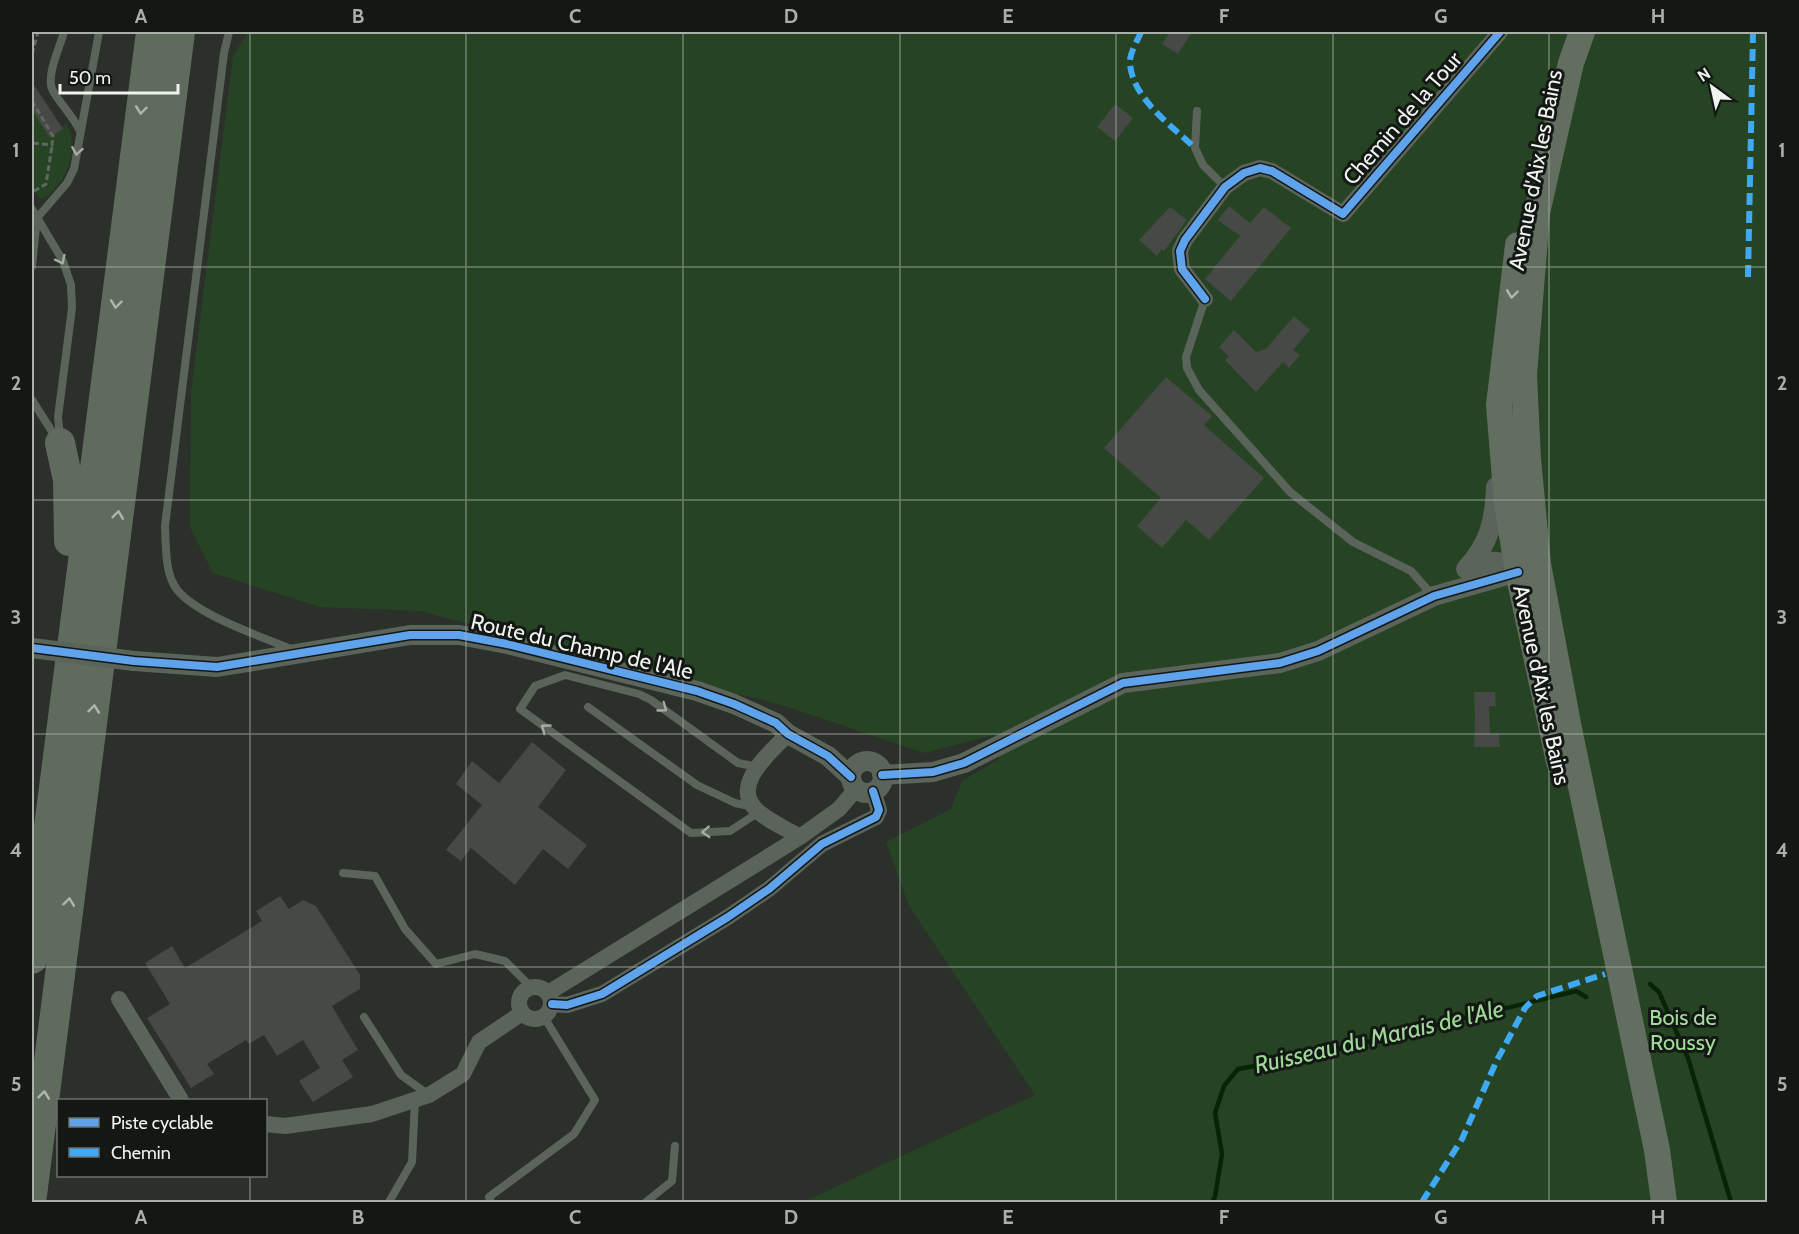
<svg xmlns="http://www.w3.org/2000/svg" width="1799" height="1234" font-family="Cabin,sans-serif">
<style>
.green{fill:#264423}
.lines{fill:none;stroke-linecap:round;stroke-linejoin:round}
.stream{stroke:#052504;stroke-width:4.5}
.building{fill:#464945}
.path{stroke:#60675f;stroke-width:3;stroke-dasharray:6 3;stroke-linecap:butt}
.service{stroke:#5b645a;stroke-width:8}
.minor{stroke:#5b645a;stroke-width:16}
.tertiary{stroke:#5b645a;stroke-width:20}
.primary{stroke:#626e60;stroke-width:26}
.motorway{stroke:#5e6b5d;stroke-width:30}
.tertiary-bridge{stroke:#5b645a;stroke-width:20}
.quiet{stroke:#3fa9f5;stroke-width:6;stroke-dasharray:12 6;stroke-linecap:butt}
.cycleway-casing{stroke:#141814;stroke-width:11}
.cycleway{stroke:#60a3ed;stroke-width:8}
.oneway{stroke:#aeb7ad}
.oneway2{stroke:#a5aca4}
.oneway3{stroke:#b0b8ae}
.grid{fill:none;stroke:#aab0a9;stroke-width:1.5;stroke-opacity:0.55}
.labels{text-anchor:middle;stroke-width:6;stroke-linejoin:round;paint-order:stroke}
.street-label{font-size:22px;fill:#eff5ee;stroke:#141814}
.park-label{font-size:22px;fill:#a2db9b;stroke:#141814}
.water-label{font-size:24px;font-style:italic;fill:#9ed797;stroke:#141814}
.neatline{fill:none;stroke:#aab0a9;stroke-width:2}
.grid-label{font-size:20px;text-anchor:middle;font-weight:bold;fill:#aab0a9}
</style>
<rect width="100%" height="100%" fill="#2b302a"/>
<!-- green -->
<path class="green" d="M248,32H1767V1202H804L884,1164L1035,1095L909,906L886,842L951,809L962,781L999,759L994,735L924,753L785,706L420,611L320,607L213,573L190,527L191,393L233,56Z
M32,109L51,137L66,123C81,148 66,183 44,199L39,198L32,187Z"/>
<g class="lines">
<!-- stream -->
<path class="stream" d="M1650,984L1659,992L1688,1058L1731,1202
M1212,1202L1215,1197L1222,1154L1215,1113L1224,1086L1238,1069L1310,1056L1576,991L1586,997"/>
</g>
<!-- building -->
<path class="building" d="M1170,32H1192L1178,54L1162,44Z
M32,82L63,129L50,138L32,110Z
M1115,104L1133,118L1115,141L1097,127Z
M1229,206L1250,223L1264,207L1291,228L1231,301L1205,279L1240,236L1218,220Z
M1170,207L1187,220L1164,251L1162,249L1157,256L1139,240Z
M1294,316L1310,330L1293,350L1300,355L1289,368L1283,362L1256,392L1225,360L1229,357L1219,347L1234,330L1256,352L1266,349Z
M1166,377L1212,416L1204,425L1264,478L1209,540L1186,520L1162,548L1137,526L1161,498L1104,448Z
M1474,692H1495L1496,706H1489L1490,734H1499L1500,747H1474L1475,719Z
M532,742L566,770L538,807L587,845L568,869L543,849L515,885L471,848L461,861L446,850L482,805L456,784L472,761L499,783Z
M280,896L289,909L303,900L316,906L360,975V989L332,1006L358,1050L342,1060L353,1077L313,1102L299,1081L320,1068L303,1040L277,1056L264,1035L249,1044L246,1040L207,1064L214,1074L191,1088L147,1018L170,1004L145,963L172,946L185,968L262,921L256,911Z"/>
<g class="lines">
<!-- path -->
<path class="path" d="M32,54L38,32
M32,101L53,136L52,145L32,143
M34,191L46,184L52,146"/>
<!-- service -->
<path class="service" d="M64,32C60,47 45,77 53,91C61,105 73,116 80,131
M229,32L224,53L165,526C166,545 165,569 174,585C189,613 265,638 294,650
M1197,111L1195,148L1203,165L1225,187
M32,209L63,261L71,285L72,308L58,417L60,438
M32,266L37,218L67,183L74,169L99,32
M1205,299L1186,357L1187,368L1199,390L1290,492L1353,542L1411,571L1433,596
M32,400L58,441
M588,707L697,785L735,803L754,807
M758,767L738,763L651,700L639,694L565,675L535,686L520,709L691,833L730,831L759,812
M343,873L375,876L405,929L436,964L475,954L505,961L531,987
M364,1017L401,1075L429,1095
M389,1202L412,1162L415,1100
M491,1202L489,1197L574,1134L595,1100L544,1017
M646,1202L672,1181L675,1146"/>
<!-- minor -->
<path class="minor" d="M1205,299L1182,269L1180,251L1185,240L1225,187L1244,173L1260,168L1272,171L1343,214L1500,32
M788,734C770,753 727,787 760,813C772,823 787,829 800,837
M519 1003a16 16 0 1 1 32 0a16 16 0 1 1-32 0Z
M548,993L800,837L839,809L856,789
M119,999L181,1100
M552,1004L567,1005L602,994L728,917L769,889L822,844L876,817L879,810L873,791
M266,1124L285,1126L372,1114L429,1095L463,1074L479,1042L522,1013"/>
<!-- tertiary -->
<path class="tertiary" d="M1467,568C1494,559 1500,558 1524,576
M1466,569C1489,544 1495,521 1496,487
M134,661L217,667L410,635H459L507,644L697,691L734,704L776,723L788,734L828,756L851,777
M851 777a16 16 0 1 1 32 0a16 16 0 1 1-32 0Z
M882,775L933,772L964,763L1123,683L1280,663L1318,651L1434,596L1518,572"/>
<!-- primary -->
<path class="primary" d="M1582,32L1571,63L1537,213L1524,375L1528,459L1538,564L1569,729L1657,1150L1664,1202
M1518,245L1499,405L1507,504L1518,572L1559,762"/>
<!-- motorway -->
<path class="motorway" d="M60,443L68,480L69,541
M32,959L151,32
M32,1195L180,32"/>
<!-- tertiary-bridge -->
<path class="tertiary-bridge" d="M32,648L134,661"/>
<!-- quiet -->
<path class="quiet" d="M1141,32C1138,40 1129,54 1130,63C1132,98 1171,125 1195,148
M1748,277L1753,32
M1422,1202L1462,1139L1497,1060L1525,1008L1537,996L1605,974"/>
<defs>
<path id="cycleway" d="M1205,299L1182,269L1180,251L1185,240L1225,187L1244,173L1260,168L1272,171L1343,214L1500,32
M32,648L134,661L217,667L410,635H459L507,644L697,691L734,704L776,723L788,734L828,756L851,777
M882,775L933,772L964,763L1123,683L1280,663L1318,651L1434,596L1518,572
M552,1004L567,1005L602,994L728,917L769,889L822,844L876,817L879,810L873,791"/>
</defs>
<!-- cycleway casing -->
<use href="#cycleway" class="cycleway-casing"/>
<!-- cycleway -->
<use href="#cycleway" class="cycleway"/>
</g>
<!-- one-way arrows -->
<defs><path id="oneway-chevron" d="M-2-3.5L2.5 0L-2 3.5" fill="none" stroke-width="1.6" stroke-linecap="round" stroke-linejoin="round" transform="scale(1.5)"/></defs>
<g class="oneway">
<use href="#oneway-chevron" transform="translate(141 110) rotate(97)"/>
<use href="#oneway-chevron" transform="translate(116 304) rotate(97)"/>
<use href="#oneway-chevron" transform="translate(118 515) rotate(-83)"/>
<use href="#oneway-chevron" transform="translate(94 709) rotate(-83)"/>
<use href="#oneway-chevron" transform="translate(69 902) rotate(-83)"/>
<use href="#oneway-chevron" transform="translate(44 1095) rotate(-83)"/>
</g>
<g class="oneway2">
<use href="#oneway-chevron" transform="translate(77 151) rotate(100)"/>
<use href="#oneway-chevron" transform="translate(61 260) rotate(63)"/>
<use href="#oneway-chevron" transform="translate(663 708) rotate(36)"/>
<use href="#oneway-chevron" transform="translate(545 728) rotate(-144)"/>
<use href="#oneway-chevron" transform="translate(706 832) rotate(177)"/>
</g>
<use class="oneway3" href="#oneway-chevron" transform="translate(1512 294) rotate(97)"/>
<!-- grid -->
<path class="grid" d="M250,32V1100M466,32V1202M683,32V1202M900,32V1202M1116,32V1202M1333,32V1202M1549,32V1202M32,267H1768M32,500H1768M32,734H1768M32,967H1768M250,1176V1202"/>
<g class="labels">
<!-- street labels -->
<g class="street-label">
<text transform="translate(1402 118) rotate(-49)" y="8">Chemin de la Tour</text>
<text transform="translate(1535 170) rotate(-79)" y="8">Avenue d'Aix les Bains</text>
<text transform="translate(582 646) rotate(13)" y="8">Route du Champ de l'Ale</text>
<text transform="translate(1542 685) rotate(78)" y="8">Avenue d'Aix les Bains</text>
</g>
<!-- park labels -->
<g class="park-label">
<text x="1683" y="1025">Bois de<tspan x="1683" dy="25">Roussy</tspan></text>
</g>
<!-- water labels -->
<g class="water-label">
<text transform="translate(1379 1037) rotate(-13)" y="8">Ruisseau du Marais de l'Ale</text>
</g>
</g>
<!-- border -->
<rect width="1799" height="1234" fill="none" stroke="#141814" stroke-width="66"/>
<!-- legend -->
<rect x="57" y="1099" width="210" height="78" fill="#141814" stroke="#6c706b" stroke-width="1.5"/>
<rect x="69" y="1118" width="30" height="9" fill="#60a3ed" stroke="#6c706b" stroke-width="1.5"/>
<text x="111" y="1129" font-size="18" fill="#eff5ee">Piste cyclable</text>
<rect x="69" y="1148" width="30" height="9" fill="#3fa9f5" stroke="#6c706b" stroke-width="1.5"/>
<text x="111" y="1159" font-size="18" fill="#eff5ee">Chemin</text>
<!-- north arrow -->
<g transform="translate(1712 87) rotate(327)" stroke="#141814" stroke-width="4.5" paint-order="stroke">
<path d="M0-4.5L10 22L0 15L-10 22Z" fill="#eff5ee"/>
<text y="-9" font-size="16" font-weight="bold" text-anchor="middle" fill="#eff5ee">N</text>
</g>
<!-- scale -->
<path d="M60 84v9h118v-9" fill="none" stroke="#eff5ee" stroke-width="3"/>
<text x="69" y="84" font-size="18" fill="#eff5ee" stroke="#141814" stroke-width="4.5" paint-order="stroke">50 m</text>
<rect x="33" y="33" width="1733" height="1168" class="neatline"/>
<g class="grid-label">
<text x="141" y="23">A</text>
<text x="358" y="23">B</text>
<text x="575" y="23">C</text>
<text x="791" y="23">D</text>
<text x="1008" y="23">E</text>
<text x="1224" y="23">F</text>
<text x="1441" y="23">G</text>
<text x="1658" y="23">H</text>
<text x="16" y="157">1</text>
<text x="1782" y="157">1</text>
<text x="16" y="390">2</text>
<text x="1782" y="390">2</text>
<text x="16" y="624">3</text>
<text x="1782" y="624">3</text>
<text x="16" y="857">4</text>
<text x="1782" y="857">4</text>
<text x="16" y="1091">5</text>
<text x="1782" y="1091">5</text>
<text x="141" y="1224">A</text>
<text x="358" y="1224">B</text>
<text x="575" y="1224">C</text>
<text x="791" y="1224">D</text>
<text x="1008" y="1224">E</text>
<text x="1224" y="1224">F</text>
<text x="1441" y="1224">G</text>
<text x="1658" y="1224">H</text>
</g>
</svg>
